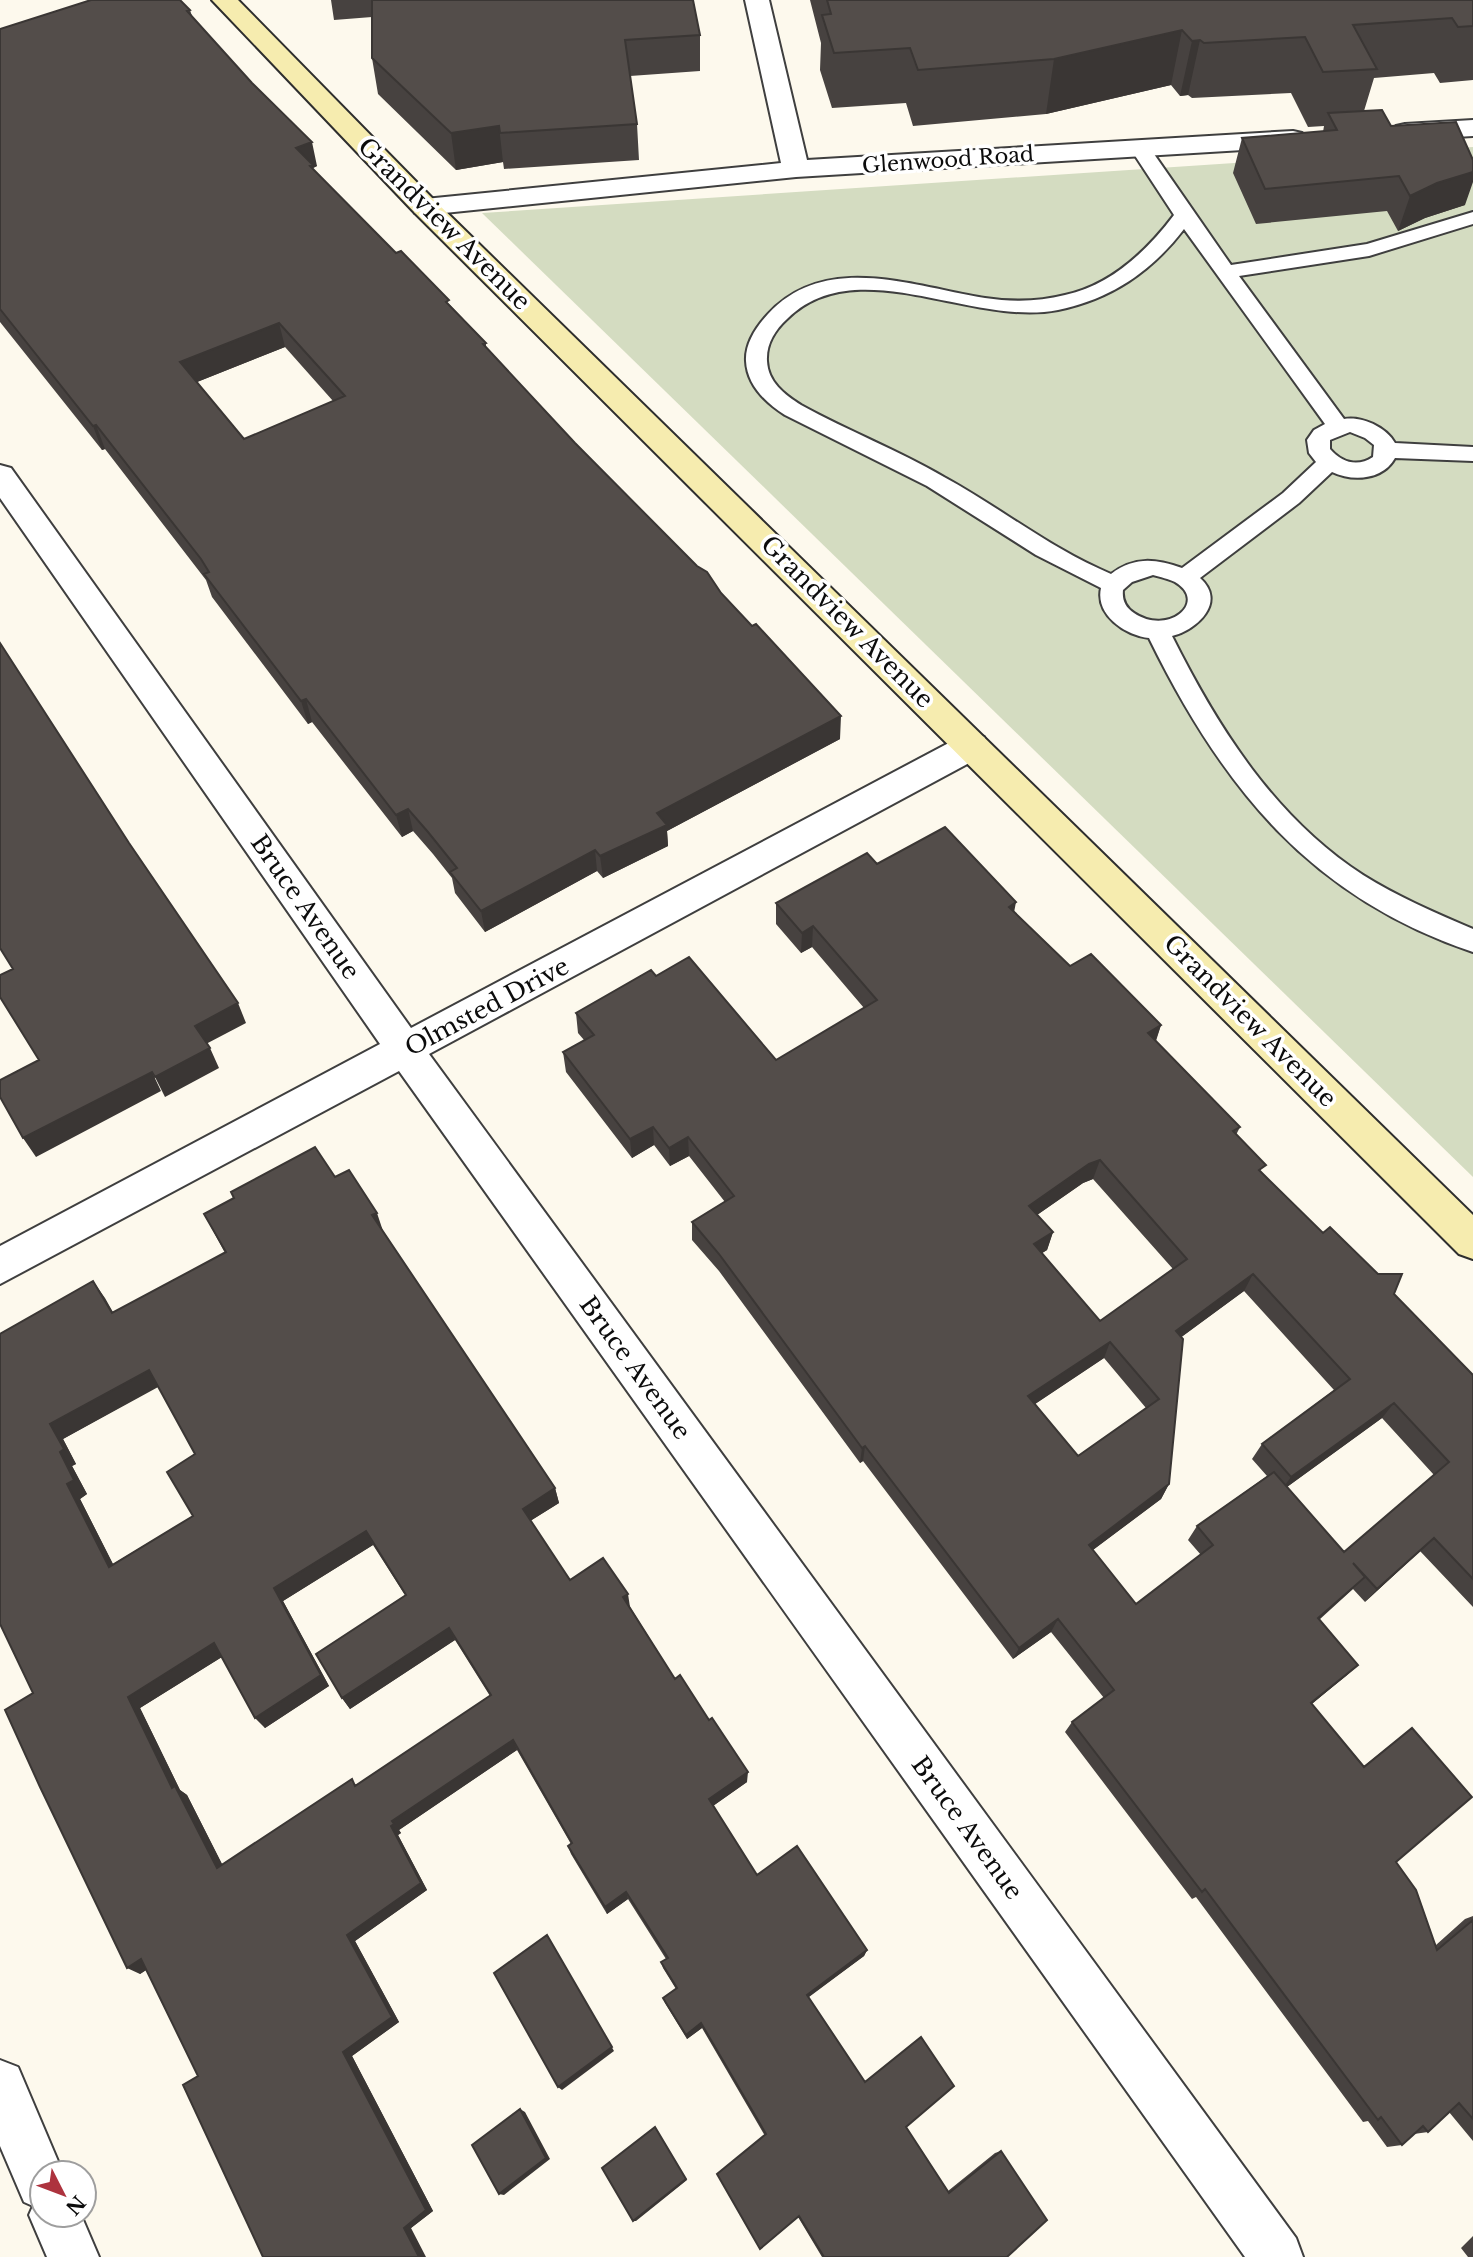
<svg xmlns="http://www.w3.org/2000/svg" width="1473" height="2257" font-family="'Libre Baskerville',serif">
<style>
.cemetery{fill:#d4dcc1}
.lines{fill:none;stroke-linecap:round;stroke-linejoin:round}
.lane-casing{stroke:#3f3f3f;stroke-width:4}
.street-casing{stroke:#3f3f3f;stroke-width:4}
.secondary-casing{stroke:#2e2e2e;stroke-width:4}
.lane{fill:#fff;fill-rule:evenodd}
.street{fill:#fff;fill-rule:evenodd}
.secondary{fill:#f6ecaf;fill-rule:evenodd}
.wall{fill:#474240;fill-rule:evenodd}
.shaded-wall{fill:#3a3634}
.building{fill:#534d4a;stroke:#3a3634;stroke-width:2;fill-rule:evenodd}
.labels{text-anchor:middle;stroke-width:7;stroke-linejoin:round;paint-order:stroke}
.far-street-label{font-size:21px;fill:#0c0c0c;stroke:#fff}
.street-label{font-size:24px;fill:#0c0c0c;stroke:#fff}
</style>
<rect width="100%" height="100%" fill="#fdf9ed"/>
<!-- cemetery -->
<path class="cemetery" d="M1473,147V1177L482,213Z"/>
<g class="lines">
<defs>
<path id="lane" d="M1140,142L1147,144L1231,265L1367,244L1473,212V224L1369,256L1239,276L1344,419C1362,416 1386,427 1395,443L1473,447V461L1395,458C1383,480 1353,482 1332,472L1299,503L1200,578C1227,602 1197,630 1172,636C1218,728 1275,818 1363,875C1398,897 1436,913 1473,929V952C1310,897 1222,787 1149,638C1125,635 1095,615 1101,588L1036,555L927,486L785,415C766,403 747,385 746,361C745,344 756,327 768,314C826,251 914,287 985,298C1012,302 1038,302 1065,295C1111,285 1146,252 1174,215L1130,148ZM1184,229L1325,424L1314,430L1307,440L1309,453L1316,462L1283,493L1182,568C1156,559 1135,556 1111,574C1051,549 1001,508 944,477C898,450 848,431 801,405C784,394 768,382 767,361C766,344 775,330 787,319C857,250 970,327 1058,310C1111,299 1151,272 1184,229ZM1350,432L1365,438L1374,445L1373,457C1358,467 1342,463 1330,449V440ZM1153,575C1160,577 1169,579 1175,582C1209,602 1168,636 1134,613C1125,607 1122,600 1123,590L1132,582Z"/>
<path id="street" d="M745,0H769L807,160L1293,131L1302,133L1306,139L1302,145L1293,147L796,177L425,215L415,213L412,207L415,201L425,199L781,163Z
M1473,120V136L1405,140L1396,138L1392,132L1396,126L1405,124Z
M0,465L11,468L411,1028L960,737L972,733L984,737L989,746L984,755L429,1054L1296,2238L1303,2257H1245L399,1071L0,1284V1246L380,1044L0,498Z
M0,2060L18,2067L63,2173H42V2215H81L99,2257H47L29,2215L33,2206L24,2202L0,2146Z"/>
<path id="secondary" d="M212,0H238L435,201L1473,1215V1259L1459,1254L415,213Z"/>
</defs>
<!-- lane casing -->
<use href="#lane" class="lane-casing"/>
<!-- street casing -->
<use href="#street" class="street-casing"/>
<!-- secondary casing -->
<use href="#secondary" class="secondary-casing"/>
<!-- lane -->
<use href="#lane" class="lane"/>
<!-- street -->
<use href="#street" class="street"/>
<!-- secondary -->
<use href="#secondary" class="secondary"/>
</g>
<!-- wall -->
<path class="wall" d="M331,0H693L700,35V71L630,76L637,124L639,160L504,169L503,162L456,170L378,94L372,58V17L334,20Z
M810,0H1473V80L1440,83L1434,73L1374,78L1364,111L1391,126L1465,205L1425,218L1398,231L1387,211L1256,224L1233,173L1242,138L1323,132L1324,126L1308,127L1291,93L1192,98L1188,95L1180,96L1171,85L1046,114L913,126L906,103L832,108L820,70L821,43Z
M190,10L192,16L317,166L313,168L314,170L396,253L450,305L486,343V348L575,443L721,593L840,739L667,831L668,846L603,878L597,871L485,932L455,893L452,878L433,854L413,831L402,837L312,722L308,724L212,597L206,580L105,449L102,450L0,322V29ZM285,347L333,401L244,439L197,382Z
M877,864L1014,912L1070,966L1161,1025L1156,1041L1240,1127L1236,1135L1262,1173L1323,1233L1394,1294L1473,1375V1607L1420,1551L1365,1602L1353,1589L1319,1620L1358,1665L1312,1704L1364,1766L1412,1728L1396,1862L1436,1945L1465,1919L1473,1916V2141L1449,2112L1428,2132L1414,2134L1402,2145L1387,2147L1368,2121L1363,2122L1196,1897L1192,1899L1065,1732L1072,1722L1104,1698L1051,1632L1013,1659L863,1461L860,1463L719,1271L692,1240V1222L725,1202L689,1156L670,1166L654,1145L632,1158L566,1072L563,1052L584,1040L578,1033L576,1013L656,976L776,1060L864,1008L812,947L801,953L776,924V903ZM1093,1179L1173,1269L1100,1321L1042,1253L1047,1250L1053,1232L1037,1215L1083,1183ZM1244,1291L1334,1390L1262,1444L1252,1459L1267,1476L1197,1526L1188,1540L1201,1555L1136,1604L1093,1550L1161,1499L1169,1484L1181,1337ZM1104,1358L1146,1408L1078,1456L1035,1404ZM1382,1418L1434,1475L1344,1552L1287,1487Z
M335,1177L383,1231L555,1488L559,1503L530,1521L570,1580L630,1607L675,1679L747,1782L713,1806L757,1875L867,1950L864,1956L808,1997L865,2082L906,2127L948,2191L995,2153L1001,2151L1007,2257H822L798,2217L765,2136L702,2028L687,2039L665,2003L663,1998L676,1989L663,1968L661,1962L666,1959L628,1899L607,1914L571,1854L568,1846L571,1844L517,1750L399,1830L401,1833L398,1835L427,1890L355,1941L399,2022L352,2056L433,2211L411,2228L198,2076L146,1970L140,1974L33,1693L2,1628L93,1281L113,1313L225,1253L204,1214ZM158,1386L195,1454L193,1516L113,1564L80,1499L87,1494L72,1466L76,1464L63,1439ZM373,1545L405,1595L342,1698L350,1709L455,1640L490,1696L356,1785L222,1864L187,1795L180,1790L140,1708L222,1657L265,1728L329,1686L283,1601Z
M1473,2236V2257H1468L1461,2248Z"/>
<!-- shaded-wall -->
<path class="shaded-wall" d="M1182,30L1171,85L1046,114L1054,59Z
M1200,40L1188,95L1180,96L1192,41Z
M499,126L503,162L456,170L451,133Z
M312,142L317,166L313,168L318,190L296,148Z
M1473,172V182L1465,205L1425,218L1398,231L1410,196L1437,183Z
M279,323L285,347L187,386L180,362Z
M96,425L105,449L102,450L93,426Z
M306,699L312,722L308,724L301,701Z
M841,716L840,739L667,831L668,846L603,878L600,856L657,813Z
M408,809L413,831L402,837L396,815Z
M595,850L597,871L485,932L481,911Z
M1016,902L1012,923L1009,907Z
M813,926L812,947L801,953L802,933Z
M238,1003L246,1023L204,1045L195,1026Z
M1161,1025L1154,1045L1148,1033Z
M210,1048L219,1068L165,1097L155,1077Z
M152,1072L161,1091L36,1157L23,1138Z
M653,1127L654,1145L632,1158L630,1139Z
M688,1137L689,1156L670,1166L669,1148Z
M1100,1160L1093,1179L1083,1183L1024,1224L1029,1206L1089,1164Z
M377,1213L383,1231L378,1233L372,1215Z
M1053,1232L1047,1250L1028,1262L1034,1244Z
M1253,1274L1244,1291L1168,1347L1176,1331Z
M93,1281L105,1298L123,1330L112,1313Z
M1110,1342L1104,1358L1023,1412L1028,1396Z
M149,1370L160,1386L63,1439L76,1464L72,1466L87,1494L80,1499L121,1580L109,1567L67,1484L50,1424Z
M1394,1403L1382,1418L1280,1492L1291,1477Z
M865,1446L863,1461L860,1463L862,1448Z
M1169,1484L1161,1499L1082,1558L1089,1545Z
M555,1488L559,1503L527,1523L523,1509Z
M366,1531L373,1545L283,1601L329,1686L265,1728L255,1718L274,1588Z
M1434,1538L1420,1551L1365,1602L1377,1589Z
M1365,1577L1352,1589L1306,1631L1318,1618Z
M628,1594L630,1607L626,1610L623,1597Z
M1058,1619L1051,1632L1013,1659L1019,1648Z
M449,1628L455,1640L350,1709L342,1698Z
M214,1643L225,1655L140,1708L180,1790L187,1795L228,1876L217,1868L172,1788L128,1697Z
M1358,1665L1346,1676L1299,1714L1311,1703Z
M513,1740L517,1750L399,1830L401,1833L398,1835L427,1890L355,1941L399,2022L352,2056L433,2211L411,2228L426,2257H419L404,2228L343,2052L347,1935L392,1821Z
M748,1772L747,1782L710,1808L709,1799Z
M626,1892L628,1899L607,1914L605,1907Z
M551,1942L614,2051L562,2090L558,2087Z
M867,1950L864,1956L805,2000L807,1995Z
M141,1959L154,1965L140,1974L127,1968Z
M701,2023L702,2028L687,2039L686,2035Z
M520,2109L525,2112L550,2159L504,2195L499,2194Z
M655,2127L687,2180L636,2221H633Z"/>
<!-- building -->
<path class="building" d="M91,0H180L190,10L187,11L252,83L312,142L296,148L313,165L310,166L396,253L401,251L449,300L446,302L486,343L483,344L575,443L697,566L707,572L721,593L752,626L756,624L841,716L657,813L667,825L600,856L595,850L481,911L450,872L457,868L428,832L408,809L396,815L306,699L301,701L204,574L209,572L201,559L96,425L93,426L0,309V29ZM279,323L345,396L244,439L180,362Z
M372,0H693L700,35L625,40L637,124L500,133L499,126L451,133L372,58Z
M827,0H1473V26L1458,27L1452,18L1353,25L1377,69L1323,72L1305,37L1204,43L1200,40L1192,41L1182,30L1054,59L918,70L910,48L834,53L822,15L831,14Z
M1382,110L1391,126L1456,122L1473,160V172L1437,183L1410,196L1399,176L1265,189L1242,138L1337,130L1328,113Z
M0,643L129,843L238,1003L195,1026L210,1048L155,1077L152,1072L23,1138L0,1097V1080L39,1060L0,997V975L13,969L0,948Z
M945,827L1016,902L1009,907L1070,966L1091,954L1161,1025L1148,1033L1240,1127L1233,1131L1266,1165L1259,1170L1323,1233L1330,1227L1378,1274H1402L1394,1294L1473,1375V1579L1434,1538L1377,1589L1353,1563L1365,1577L1318,1618L1358,1665L1311,1703L1364,1767L1412,1728L1472,1797L1396,1862L1416,1890L1437,1950L1473,1920V2119L1459,2103L1428,2132L1423,2126L1402,2145L1381,2117L1378,2120L1205,1889L1202,1892L1072,1722L1114,1690L1058,1619L1019,1648L865,1446L862,1448L719,1254L692,1222L734,1196L688,1137L669,1148L653,1127L630,1139L563,1052L594,1035L576,1013L651,970L656,976L689,957L776,1060L877,1000L813,926L802,933L776,903L867,853L877,864ZM1100,1160L1187,1259L1100,1321L1034,1244L1053,1232L1029,1206L1089,1164ZM1253,1274L1350,1379L1262,1444L1291,1477L1394,1403L1449,1462L1344,1552L1274,1472L1197,1526L1213,1545L1136,1604L1089,1545L1169,1484L1183,1339L1176,1331ZM1110,1342L1159,1399L1078,1456L1028,1396Z
M315,1147L335,1177L349,1170L377,1213L372,1215L555,1488L523,1509L570,1580L603,1558L628,1594L623,1597L675,1679L680,1675L709,1720L712,1718L748,1772L709,1799L757,1875L797,1846L867,1950L807,1995L865,2082L921,2037L954,2086L906,2127L949,2193L1001,2151L1047,2220L1007,2257H824L799,2216L760,2249L717,2174L766,2134L701,2023L686,2035L663,1998L677,1988L661,1962L668,1958L626,1892L605,1907L568,1846L572,1843L513,1740L392,1821L394,1824L391,1826L421,1883L347,1935L392,2017L343,2052L426,2210L404,2228L419,2257H263L183,2085L198,2076L141,1959L127,1968L40,1787L5,1710L33,1693L0,1624V1334L93,1281L112,1313L226,1252L204,1214L234,1198L231,1192ZM149,1370L195,1454L167,1472L193,1516L109,1567L67,1484L74,1480L60,1452L64,1449L50,1424ZM366,1531L406,1595L316,1654L342,1698L449,1628L491,1695L355,1786L352,1779L217,1868L175,1786L172,1788L128,1697L214,1643L255,1718L321,1675L274,1588Z
M547,1935L612,2047L558,2087L494,1973Z
M520,2109L546,2158L499,2194L472,2145Z
M655,2127L686,2179L633,2221L602,2168Z"/>
<g class="labels">
<!-- far-street labels -->
<g class="far-street-label">
<text transform="translate(948 160) rotate(-4)" y="7">Glenwood Road</text>
</g>
<!-- street labels -->
<g class="street-label">
<text transform="translate(444 224) rotate(45)" y="8">Grandview Avenue</text>
<text transform="translate(847 622) rotate(45)" y="8">Grandview Avenue</text>
<text transform="translate(305 907) rotate(55)" y="8">Bruce Avenue</text>
<text transform="translate(487 1007) rotate(-28)" y="8">Olmsted Drive</text>
<text transform="translate(1250 1021) rotate(45)" y="8">Grandview Avenue</text>
<text transform="translate(635 1368) rotate(54)" y="8">Bruce Avenue</text>
<text transform="translate(967 1828) rotate(54)" y="8">Bruce Avenue</text>
</g>
</g>
<!-- north arrow -->
<g transform="translate(63 2194) rotate(132)"><circle r="33" fill="#ffffff" stroke="#9e9e9e" stroke-width="2"/>
<path d="M0-5L12 26L0 18L-12 26Z" fill="#ad333e"/>
<text y="-10" font-size="19" font-weight="bold" text-anchor="middle" fill="#0c0c0c">N</text>
</g>
</svg>
